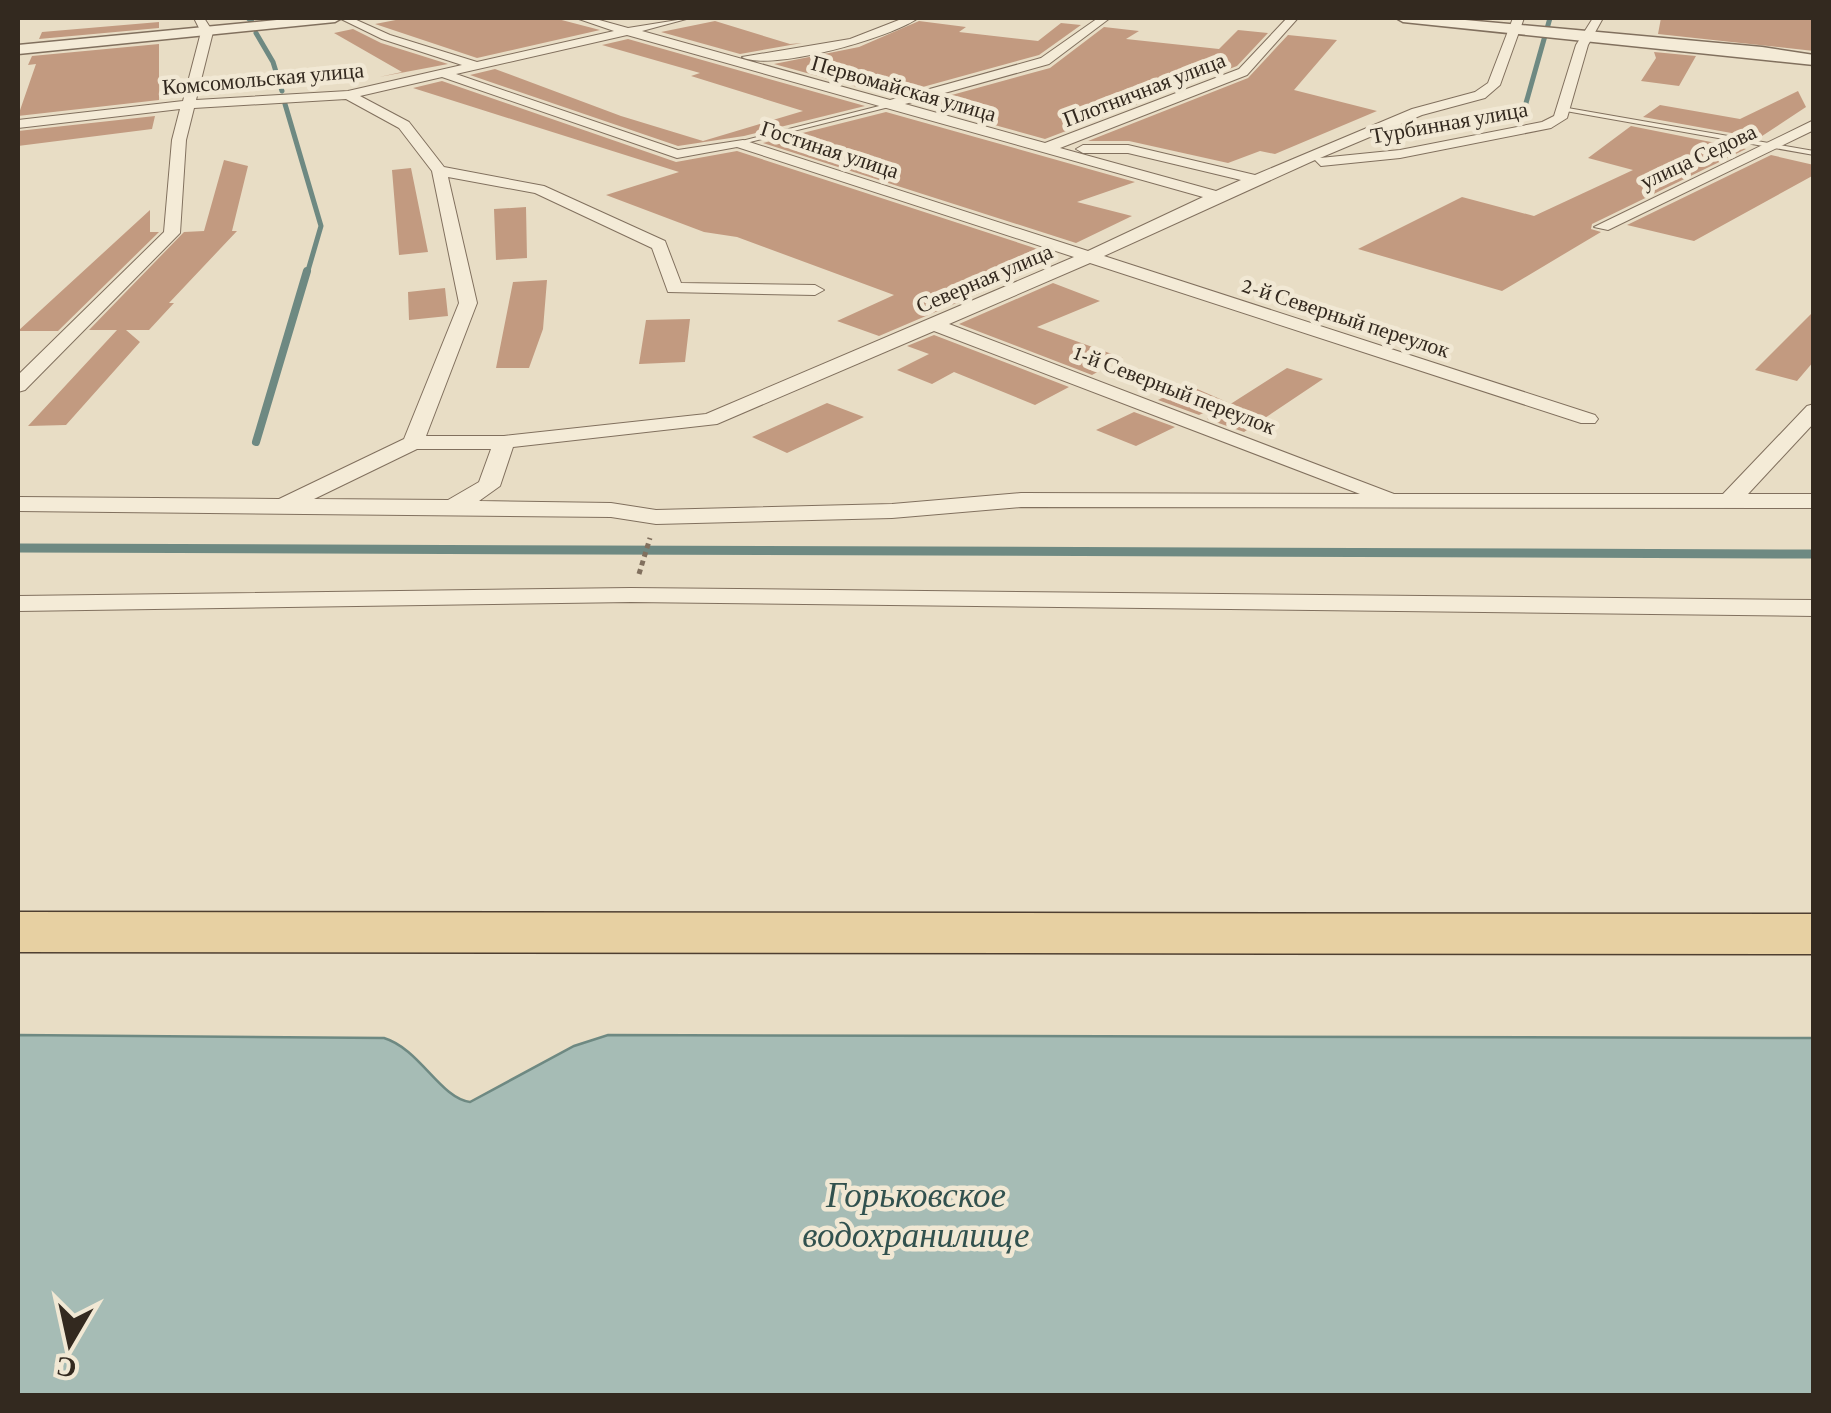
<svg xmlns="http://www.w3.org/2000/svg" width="1831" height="1413" font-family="'Crimson Pro',serif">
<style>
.water{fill:#a6bcb5;stroke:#6e8982;stroke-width:2.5}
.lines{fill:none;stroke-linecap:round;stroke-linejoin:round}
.stream-far2{stroke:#6e8982;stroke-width:5}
.stream-far1{stroke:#6e8982;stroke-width:8}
.stream{stroke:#6e8982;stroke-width:9}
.building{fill:#c29a80}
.service-casing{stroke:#81705e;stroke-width:2}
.minor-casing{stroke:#81705e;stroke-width:2}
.tertiary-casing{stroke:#81705e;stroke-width:3}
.primary-casing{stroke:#4f3f31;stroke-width:3}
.path{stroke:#81705e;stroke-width:5;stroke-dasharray:5 4;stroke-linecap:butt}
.service{fill:#f4ebd7;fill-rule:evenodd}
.minor{fill:#f4ebd7;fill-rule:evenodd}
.tertiary{fill:#f4ebd7;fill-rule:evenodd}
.primary{fill:#e7d0a2;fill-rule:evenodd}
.labels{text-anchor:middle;stroke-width:9;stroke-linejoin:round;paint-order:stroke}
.far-street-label{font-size:22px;fill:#33291f;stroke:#f1e8d4}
.near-water-label{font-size:35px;font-style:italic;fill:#31514e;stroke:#f1e8d4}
</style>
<rect width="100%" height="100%" fill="#e8ddc5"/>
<!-- water -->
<path class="water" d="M18,1035L384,1038C420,1049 440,1098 470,1102L574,1046L608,1035L1813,1038V1395H18Z"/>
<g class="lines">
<!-- stream-far2 -->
<path class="stream-far2" d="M248,18L252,22
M256,33L273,62L282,91
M1526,103L1550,18
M285,104L321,226L307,274"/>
<!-- stream-far1 -->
<path class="stream-far1" d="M256,442L307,271"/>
<!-- stream -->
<path class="stream" d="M18,548L1814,554"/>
</g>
<!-- building -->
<path class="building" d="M406,18H554L600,30L477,58L375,24Z
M1661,18H1814V51L1658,34Z
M715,21L790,44L802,43L740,54L661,32Z
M919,21L966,27L959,32L1038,41L1061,23L1081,25L1039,55L890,96L774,64L859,47Z
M159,22V28L39,39L42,32Z
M1104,27L1139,31L1126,39L1219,49L1238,30L1268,33L1237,66L1045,139L919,104L1050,68Z
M353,29L381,43L448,64L379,77L402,72L334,33Z
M1288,35L1337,40L1294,90L1377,111L1275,154L1260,151L1228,163L1129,141H1088L1248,78Z
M628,39L865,106L744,136L678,146L470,75L495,69L621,116L703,141L803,111L691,76L700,73L602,45Z
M159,44V100L18,116L36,64L28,65L32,56Z
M1654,52L1696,56L1679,86L1641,81L1656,58Z
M442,81L676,162L737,151L1053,254L1019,270L1027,273L879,336L837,321L894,295L737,237L704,232L606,195L679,172L413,88Z
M1798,91L1806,107L1759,138L1643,117L1660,105L1740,119Z
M886,112L1135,182L1077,202L1132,216L1076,243L763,143Z
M155,116L152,129L18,146V131Z
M1631,126L1746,149L1592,224L1591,229L1601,232L1502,291L1358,249L1462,197L1534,216L1633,170L1588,158Z
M1771,155L1814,165V175L1694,241L1627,225Z
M224,160L248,166L232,231H237L169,303H174L149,330H126L140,342L66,425L28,426L117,330H89L184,232L204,231Z
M411,168L428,252L399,255L392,170Z
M526,207L527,258L496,260L494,209Z
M150,210V232H159L58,331H18Z
M547,280L543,329L529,368H496L513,282Z
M1053,283L1100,301L1037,327L1123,358L1092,375L959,324Z
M445,288L448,316L409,320L408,292Z
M1814,311V361L1797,381L1755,370Z
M690,319L685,362L639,364L646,320Z
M934,335L1069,387L1035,405L954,372L932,384L897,370L929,354L907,346Z
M1287,368L1323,379L1244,432L1207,419Z
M1188,385L1227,402L1199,415L1158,400Z
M827,403L864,417L787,453L752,437Z
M1134,412L1175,427L1136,446L1096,430Z"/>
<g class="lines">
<defs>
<path id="service" d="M891,103L893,106L738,145L734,143Z
M1562,107L1814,151V155L1560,110Z"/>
<path id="minor" d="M194,18H204L213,32L196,100L348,91L462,65L382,39L339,18H352L390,35L477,62L614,31L576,18H592L628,28L690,18L642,31L890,100L1041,58L1098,18H1110L1049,64L905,104L1045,143L1239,69L1287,18H1298L1247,75L1060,148L1216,191L1241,180L1128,153H1083L1076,149L1083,145H1128L1255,175L1412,109L1475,92L1488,83L1513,18H1524L1500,85L1485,98L1422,115L1320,158L1400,150L1542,122L1554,116L1576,45L1593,18H1603L1588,45L1567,118L1551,128L1400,158L1321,166L1315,160L1104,256L1595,415L1598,419L1595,423H1581L1090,263L949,324L1394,494H1723L1807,406L1814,404V423L1748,494H1814V508L1021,507L892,518L656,524L611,517L18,511V497L279,499L404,439L459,303L432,171L399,128L346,99L194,108L186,140L180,233L25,390L18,392V375L164,232L172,140L180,109L18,128V120L183,101L201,32ZM627,35L1203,197L1088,251L743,140L678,150L456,74ZM442,77L677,158L737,147L1074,257L706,414L504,436H426L477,303L448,177L535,193L652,248L668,292L815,295L824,290L815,285L681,283L665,241L544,186L444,167L409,122L360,96ZM934,331L1360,494L1021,493L892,504L656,510L611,503L479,501L500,486L513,447L717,424ZM417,449H491L479,482L448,500L314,499Z
M904,18H918C891,38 770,72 742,57L850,39Z
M1814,120V130L1608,230L1594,227Z
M631,588L1814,600V616L631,602L18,611V596Z"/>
<path id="tertiary" d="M297,18H342L335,22L18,54V45Z
M1396,18H1443L1762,47L1814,55V65L1403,22Z"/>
<path id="primary" d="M18,912L1814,914V954L18,952Z"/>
</defs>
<!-- service casing -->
<use href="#service" class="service-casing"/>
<!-- minor casing -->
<use href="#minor" class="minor-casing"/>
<!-- tertiary casing -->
<use href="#tertiary" class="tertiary-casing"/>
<!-- primary casing -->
<use href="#primary" class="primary-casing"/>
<!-- path -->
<path class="path" d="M639,574L650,538"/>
<!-- service -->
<use href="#service" class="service"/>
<!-- minor -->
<use href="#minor" class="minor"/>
<!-- tertiary -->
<use href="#tertiary" class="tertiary"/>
<!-- primary -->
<use href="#primary" class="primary"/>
</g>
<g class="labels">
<!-- far-street labels -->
<g class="far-street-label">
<text transform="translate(263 78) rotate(-5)" y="8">Комсомольская улица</text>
<text transform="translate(904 88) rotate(16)" y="8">Первомайская улица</text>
<text transform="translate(1144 89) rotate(-21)" y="8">Плотничная улица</text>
<text transform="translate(1449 122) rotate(-10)" y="8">Турбинная улица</text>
<text transform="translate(830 149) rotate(18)" y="8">Гостиная улица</text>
<text transform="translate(1698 156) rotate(-25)" y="8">улица Седова</text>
<text transform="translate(984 278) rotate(-23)" y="8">Северная улица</text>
<text transform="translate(1346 317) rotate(18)" y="8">2-й Северный переулок</text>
<text transform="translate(1175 389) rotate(21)" y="8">1-й Северный переулок</text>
</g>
<!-- near-water labels -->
<g class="near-water-label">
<text x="916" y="1207">Горьковское<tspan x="916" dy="40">водохранилище</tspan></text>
</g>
</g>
<!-- border -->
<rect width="1831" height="1413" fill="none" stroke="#33291f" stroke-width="40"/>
<!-- north arrow -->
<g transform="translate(70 1343) rotate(189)" stroke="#f1e8d4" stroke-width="8" paint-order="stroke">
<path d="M0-8L18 38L0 25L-18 38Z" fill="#33291f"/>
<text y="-15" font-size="28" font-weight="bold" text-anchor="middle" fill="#33291f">С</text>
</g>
</svg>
